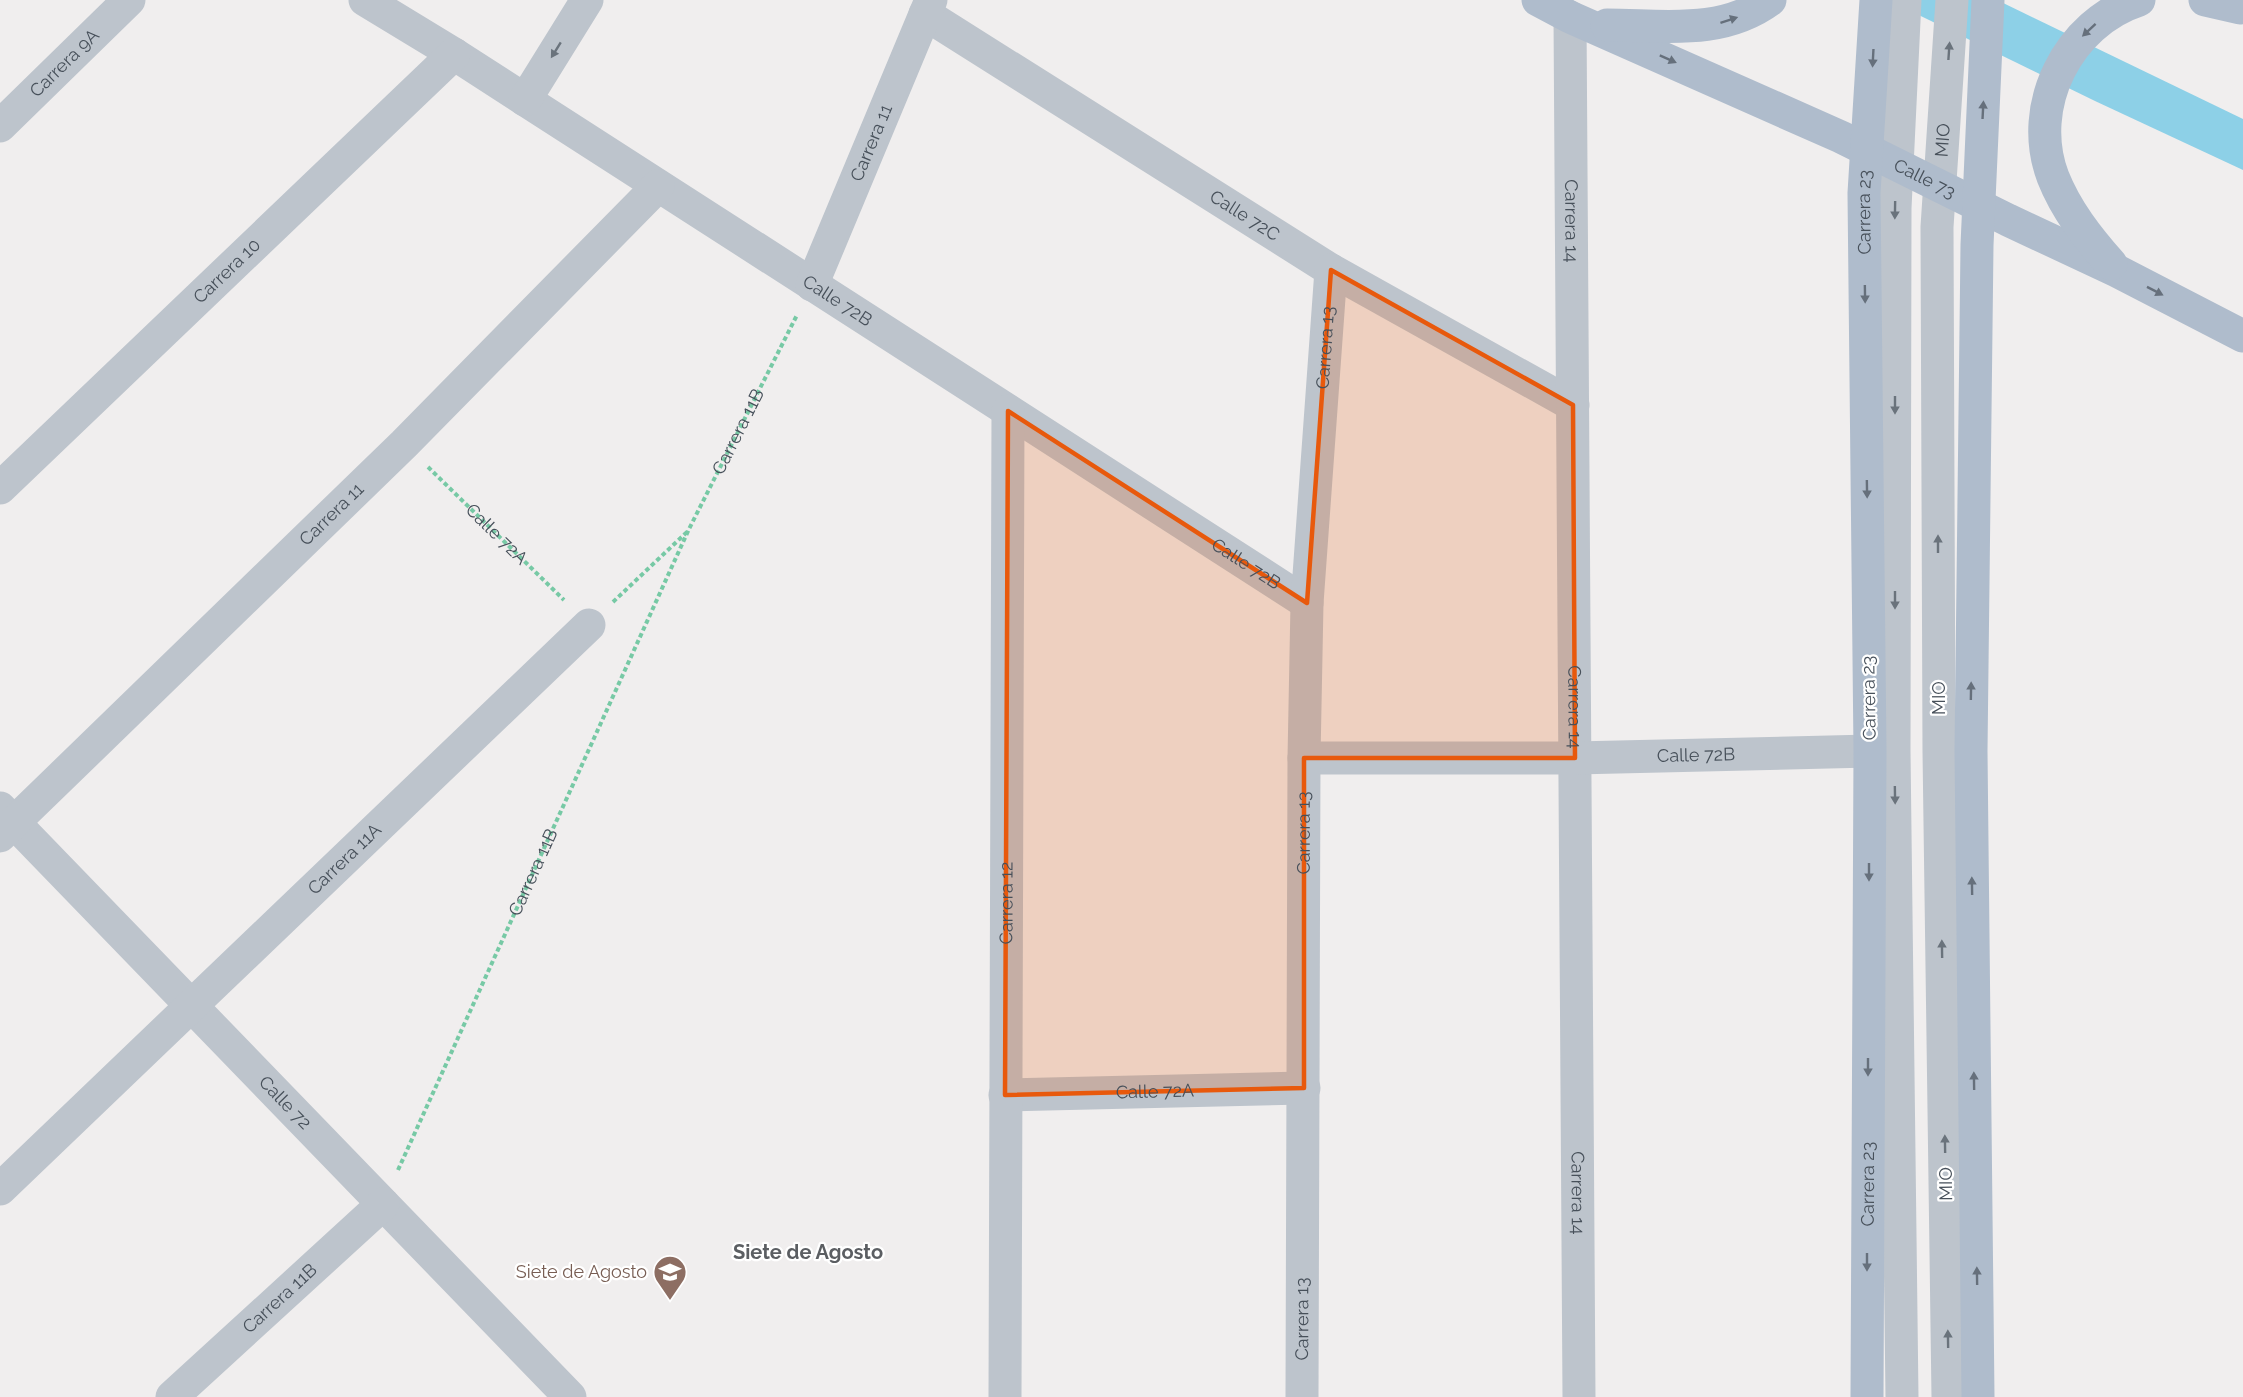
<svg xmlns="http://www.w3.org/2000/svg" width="2243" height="1397" font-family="Raleway,sans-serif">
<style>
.water{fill:#8dd0e7}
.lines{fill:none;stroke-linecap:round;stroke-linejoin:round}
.path{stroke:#77c9a5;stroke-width:4;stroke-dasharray:4.5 3;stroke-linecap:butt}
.minor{stroke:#bdc4cc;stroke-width:33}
.major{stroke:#afbccc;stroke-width:33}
.oneway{fill:#66707c}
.oneway2{fill:#6a737c}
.marked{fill:#e8590c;fill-opacity:0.2;stroke:#e8590c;stroke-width:4.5;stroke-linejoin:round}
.labels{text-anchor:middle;stroke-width:4.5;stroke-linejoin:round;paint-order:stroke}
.street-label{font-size:18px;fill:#47505a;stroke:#fff}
.education-label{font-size:18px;fill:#785e54;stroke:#fff;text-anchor:end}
.neighbourhood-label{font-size:20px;font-weight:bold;fill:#5b5e62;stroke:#fff}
</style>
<rect width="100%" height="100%" fill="#f0eeee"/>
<!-- water -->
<path class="water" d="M1888,0H1997L2243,119V170L2095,101Z"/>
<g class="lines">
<!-- path -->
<g class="path">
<path id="s1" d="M428,467L564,600"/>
<path d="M613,602L688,531"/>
<path id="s2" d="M398,1170L689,529L797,315"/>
</g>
<!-- minor -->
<g class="minor">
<path id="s3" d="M365,0L454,54L1307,603"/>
<path id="s4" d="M925,14L1331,270L1573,405"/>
<path id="s5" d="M1570,17L1579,1397"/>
<path d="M525,100L587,0"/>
<path id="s6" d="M0,126L129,0"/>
<path id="s7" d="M812,285L931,0"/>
<path id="s8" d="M0,488L454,54"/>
<path id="s9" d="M1304,758H1575L1870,751"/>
<path id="s10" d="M0,808L570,1397"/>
<path id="s11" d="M0,836L404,444L658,186"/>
<path id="s12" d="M1005,1095L1304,1088"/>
<path id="s13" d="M0,1189L589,625"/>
<path id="s14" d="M172,1397L383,1204"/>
<path id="s15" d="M1005,1397L1008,411"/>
<path id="s16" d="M1302,1397L1304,758L1307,603L1331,270"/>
<path d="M1902,1397L1894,751L1895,208L1905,0"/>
<path id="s17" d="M1948,1397L1939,751L1937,227L1952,0"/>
</g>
<!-- major -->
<g class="major">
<path id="s18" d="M1538,0L1570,17L1841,137L2008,220L2117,271L2243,336"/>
<path d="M2205,0L2240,8"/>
<path d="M1607,25C1663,25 1721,36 1770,0"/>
<path d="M2111,264C2088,238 2066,210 2053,177C2026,106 2068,23 2139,0"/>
<path id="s19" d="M1867,1397L1870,751L1864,193L1876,0"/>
<path d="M1978,1397L1971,751L1977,245L1988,0"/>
</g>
</g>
<!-- one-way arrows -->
<defs><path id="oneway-solid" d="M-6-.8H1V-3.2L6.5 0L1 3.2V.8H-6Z" transform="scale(1.5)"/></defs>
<g class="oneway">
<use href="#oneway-solid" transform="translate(1729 20) rotate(-18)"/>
<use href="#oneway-solid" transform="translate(2089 30) rotate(137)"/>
<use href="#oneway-solid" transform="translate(1873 58) rotate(93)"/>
<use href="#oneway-solid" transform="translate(1668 59) rotate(24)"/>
<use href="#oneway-solid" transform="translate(1983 110) rotate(-87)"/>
<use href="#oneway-solid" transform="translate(2155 291) rotate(27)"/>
<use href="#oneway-solid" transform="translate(1865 294) rotate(89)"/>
<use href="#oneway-solid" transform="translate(1867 489) rotate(89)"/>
<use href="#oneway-solid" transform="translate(1971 691) rotate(-89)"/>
<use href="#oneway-solid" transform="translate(1869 872) rotate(90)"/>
<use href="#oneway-solid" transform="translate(1972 886) rotate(-91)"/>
<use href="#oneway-solid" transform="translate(1868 1067) rotate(90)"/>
<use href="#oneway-solid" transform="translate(1974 1081) rotate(-91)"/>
<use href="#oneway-solid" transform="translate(1867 1262) rotate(90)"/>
<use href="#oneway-solid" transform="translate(1977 1276) rotate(-91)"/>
</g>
<g class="oneway2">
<use href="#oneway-solid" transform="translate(556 50) rotate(122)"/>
<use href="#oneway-solid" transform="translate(1949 51) rotate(-86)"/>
<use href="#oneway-solid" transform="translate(1895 210) rotate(91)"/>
<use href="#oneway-solid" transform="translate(1895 405) rotate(90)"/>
<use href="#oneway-solid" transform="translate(1938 544) rotate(-90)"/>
<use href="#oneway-solid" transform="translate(1895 600) rotate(90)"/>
<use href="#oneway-solid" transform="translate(1895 795) rotate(89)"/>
<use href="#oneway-solid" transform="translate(1942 949) rotate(-91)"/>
<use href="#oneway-solid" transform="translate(1945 1144) rotate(-91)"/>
<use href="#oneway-solid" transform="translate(1948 1339) rotate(-91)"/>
</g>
<!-- marked area -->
<path class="marked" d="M1331,270L1573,405L1575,758H1304V1088L1005,1095L1008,411L1307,603Z"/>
<!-- icons -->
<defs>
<symbol id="school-pin" viewBox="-11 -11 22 30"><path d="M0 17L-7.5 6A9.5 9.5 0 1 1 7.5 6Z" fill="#8d6e63" stroke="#fff"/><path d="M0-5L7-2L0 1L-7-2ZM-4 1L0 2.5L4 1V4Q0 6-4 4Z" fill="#fff"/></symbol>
</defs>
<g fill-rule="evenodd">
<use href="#school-pin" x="651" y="1253" width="38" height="52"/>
</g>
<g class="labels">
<!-- street labels -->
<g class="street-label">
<text dy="6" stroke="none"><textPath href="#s6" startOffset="90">Carrera 9A</textPath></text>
<text dy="6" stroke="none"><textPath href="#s17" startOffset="1257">MIO</textPath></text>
<text dy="6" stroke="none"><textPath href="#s7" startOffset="154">Carrera 11</textPath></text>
<text dy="6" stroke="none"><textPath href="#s18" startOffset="426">Calle 73</textPath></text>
<text dy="6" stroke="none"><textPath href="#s19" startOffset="1185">Carrera 23</textPath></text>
<text dy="6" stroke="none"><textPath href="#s4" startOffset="378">Calle 72C</textPath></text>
<text dy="6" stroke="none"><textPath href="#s5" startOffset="204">Carrera 14</textPath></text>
<text dy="6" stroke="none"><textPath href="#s8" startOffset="314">Carrera 10</textPath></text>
<text dy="6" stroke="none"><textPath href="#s3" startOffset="560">Calle 72B</textPath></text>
<text dy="6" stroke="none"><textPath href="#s16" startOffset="1050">Carrera 13</textPath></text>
<text dy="6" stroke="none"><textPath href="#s2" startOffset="813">Carrera 11B</textPath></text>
<text dy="6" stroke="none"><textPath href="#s11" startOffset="462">Carrera 11</textPath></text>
<text dy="6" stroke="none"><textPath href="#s1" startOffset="96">Calle 72A</textPath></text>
<text dy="6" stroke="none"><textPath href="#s3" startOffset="1046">Calle 72B</textPath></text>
<text transform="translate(1869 698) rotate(-91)" y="6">Carrera 23</text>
<text transform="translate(1939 698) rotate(-90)" y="6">MIO</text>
<text dy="6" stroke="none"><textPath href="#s5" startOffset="690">Carrera 14</textPath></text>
<text dy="6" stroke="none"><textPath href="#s9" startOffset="392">Calle 72B</textPath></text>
<text dy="6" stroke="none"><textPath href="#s16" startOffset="564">Carrera 13</textPath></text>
<text dy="6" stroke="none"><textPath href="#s13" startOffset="477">Carrera 11A</textPath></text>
<text dy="6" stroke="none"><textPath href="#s2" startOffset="327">Carrera 11B</textPath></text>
<text dy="6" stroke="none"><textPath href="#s15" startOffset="494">Carrera 12</textPath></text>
<text dy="6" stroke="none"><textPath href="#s12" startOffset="150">Calle 72A</textPath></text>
<text dy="6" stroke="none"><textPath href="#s10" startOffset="410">Calle 72</textPath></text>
<text dy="6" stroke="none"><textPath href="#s19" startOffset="213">Carrera 23</textPath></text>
<text transform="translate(1946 1184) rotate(-91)" y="6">MIO</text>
<text dy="6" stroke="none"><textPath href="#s5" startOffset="1176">Carrera 14</textPath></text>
<text dy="6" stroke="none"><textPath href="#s14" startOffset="146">Carrera 11B</textPath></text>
<text dy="6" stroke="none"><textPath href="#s16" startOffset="78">Carrera 13</textPath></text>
</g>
<!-- education labels -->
<g class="education-label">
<text x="647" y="1278">Siete de Agosto</text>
</g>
<!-- neighbourhood labels -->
<g class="neighbourhood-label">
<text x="808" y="1259">Siete de Agosto</text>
</g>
</g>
</svg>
